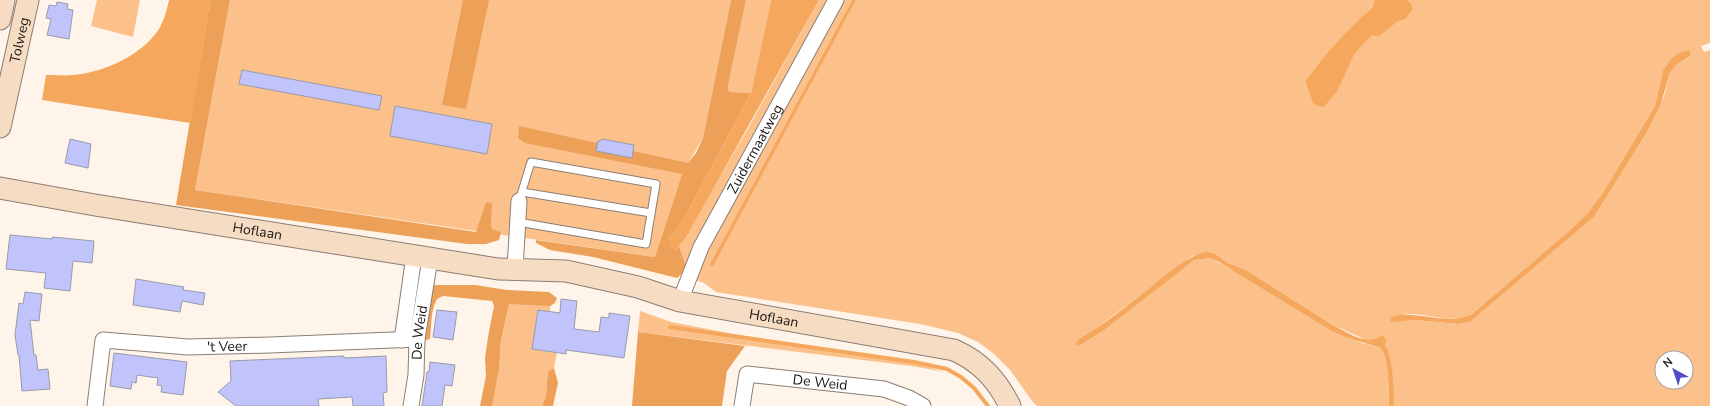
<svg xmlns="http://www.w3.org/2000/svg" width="1710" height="406" font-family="'Nunito Sans',sans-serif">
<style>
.green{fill:#fcc18b;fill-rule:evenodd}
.forest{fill:#eda057}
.water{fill:#f4a75d}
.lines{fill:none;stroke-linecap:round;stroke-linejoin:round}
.stream{stroke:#f4a75d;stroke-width:4}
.building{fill:#c0c4fb;stroke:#999aa9}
.lane-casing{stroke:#8b7e74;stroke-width:9}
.street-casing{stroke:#8b7e74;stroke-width:17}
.secondary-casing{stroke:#8b7e74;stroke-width:23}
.lane{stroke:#fff;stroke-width:7}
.street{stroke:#fff;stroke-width:15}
.secondary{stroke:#f6dcc2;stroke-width:21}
.labels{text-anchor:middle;stroke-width:3;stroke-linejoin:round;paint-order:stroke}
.street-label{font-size:14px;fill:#1c1713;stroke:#fff}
</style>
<rect width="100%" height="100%" fill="#fff4ea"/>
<!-- green -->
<path class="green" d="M97,0H140L133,37L91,26Z
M230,0H731L703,138L682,174L655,257L195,190Z
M746,0H771L751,93L729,92L728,86Z
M819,0H832L687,269L679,246L746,132Z
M843,0H852L710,264L856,0H1710V43L1701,46L1704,52L1710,50V406H1394L1390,358L1382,335L1376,340H1366L1331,324L1246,270L1228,263L1214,253L1192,256L1098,327L1082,344L1103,331L1182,268L1194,260L1210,258L1242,275L1333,332L1362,343L1381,348C1389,360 1389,391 1389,406H1037L1032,401L1010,370L994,354L978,342L958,333L920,324L716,292L704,283L693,279ZM1374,4L1388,14L1355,53L1345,73L1312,101L1305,81L1331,48L1360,20ZM1691,55L1676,65L1670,73L1664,96L1644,137L1594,217L1470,322L1459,324L1415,320L1391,321L1390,317C1397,316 1405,314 1412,314C1433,315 1452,324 1472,314L1570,230L1588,213L1604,191L1655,106L1663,70L1670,60ZM1662,358H1686V382H1662Z
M509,303L550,306V312L538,310L532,349L557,353L554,368L548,371L546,396L542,406H492L499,370L501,340Z
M640,311L671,322L739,335L907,361L945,372L911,366L638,332Z"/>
<!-- forest -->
<path class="forest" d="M210,0H230L195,190L476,232L486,202L492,203L491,224L492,229L501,232L499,240L486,244H467L176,205Z
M463,0H489L466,109L442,105Z
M731,0H746L728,86L729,92L751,93L685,217L676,231L668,238L676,250L679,246L687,269L677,278L593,257L550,250L536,243V240L655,257L682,174L525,143L518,138L519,126L688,163L696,153L703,138Z
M430,285H475L507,290L549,292L557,298L555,303L550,306L509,304L501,340L499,370L492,406H480L486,376L485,358L488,337L494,306L492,301L443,296L437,299C430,312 432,324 430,339L423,341Z
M638,332L745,346L727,371L722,406H632Z
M554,368L558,383L553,406H542L546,396L548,371Z"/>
<!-- water -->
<path class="water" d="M169,0H210L190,123L42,100L46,75C56,75 65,76 74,75C105,72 142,55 159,29C164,21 167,9 169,0Z
M771,0H819L686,237L676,250L671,247L668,238L676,231L685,217L751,93Z
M852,0H856L713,266H711L710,264Z
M1375,0H1407L1412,5V11L1407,15V18L1398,21L1379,36L1372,35L1355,53L1337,91L1324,107L1315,105L1312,101L1305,81L1331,48L1373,6Z
M1689,50L1691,55L1676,65L1670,73L1660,106L1644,137L1594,217L1470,322L1459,324L1415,320L1391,322L1390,317C1417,309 1446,327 1472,314L1570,230L1588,213L1604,191L1655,106L1663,70L1670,60L1677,54Z
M1204,252L1214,253L1228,263L1246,270L1331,324C1346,331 1367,348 1382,335L1386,339L1385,345C1393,356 1394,391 1394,406H1389C1389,391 1389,360 1381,348L1348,338L1333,332L1219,262L1210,258L1194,260L1103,331L1082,344L1078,346L1076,343L1078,340C1101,326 1122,310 1143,293C1163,278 1181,260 1204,252Z"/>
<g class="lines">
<!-- stream -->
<path class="stream" d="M670,327L914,362L947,369L961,377L974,388L988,406"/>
</g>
<!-- building -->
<path class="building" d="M57,2L68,4L67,9L73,10L69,39L47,35L51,19L46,18L49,5L56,6Z
M242,70L382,96L379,110L239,84Z
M395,106L492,124L487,154L390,136Z
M70,139L91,144L88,168L65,163Z
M602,139L634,145L632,158L596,151L598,141H601Z
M10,235L52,239V237L94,241L92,263L73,261L70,291L44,288L46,273L6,269Z
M136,279L184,287L183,290L205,293L203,305L182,301L180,312L133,305Z
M25,292L42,294L39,321L30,320L34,355H36L38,370L48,369L50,389L22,391L19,355H18L15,335L19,303L23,304Z
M561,299L577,301L574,329L599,332L601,317L609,318V313L630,316L624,358L566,350V354L532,349L538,310L560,313Z
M437,310L457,312L453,340L433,337Z
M114,353L187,362L183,395L161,392L162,386L157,385L158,378L137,375L136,383L132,382L131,389L110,386Z
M344,356V358L386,356L387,392L383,393L384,406H353L352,397L318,399L319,406H236L218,392L231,381L230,361Z
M430,362L455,365L452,386L445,385L442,406H422L427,372H429Z"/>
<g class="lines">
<defs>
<path id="lane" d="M522,192L651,213
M518,222L646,244L656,184L531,162L519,201"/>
<g id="street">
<path d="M515,269L519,201"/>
<path id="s1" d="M680,301L701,247L836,0"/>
<path d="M402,340L414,256"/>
<path id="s2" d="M95,406L103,340L188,347L270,345L417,339"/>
<path id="s3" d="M411,406L416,375L417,339L430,259"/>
<path id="s4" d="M742,406L747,374L884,389L909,398L923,406"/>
</g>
<g id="secondary">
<path d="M0,19L4,0"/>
<path id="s5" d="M0,127L28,0"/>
<path id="s6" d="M0,188L95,205L498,269L566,271L638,287L680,301L954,350C981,362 997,380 1010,406"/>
</g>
</defs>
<!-- lane casing -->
<use href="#lane" class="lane-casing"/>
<!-- street casing -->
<use href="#street" class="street-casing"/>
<!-- secondary casing -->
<use href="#secondary" class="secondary-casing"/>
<!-- lane -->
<use href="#lane" class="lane"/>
<!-- street -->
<use href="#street" class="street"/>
<!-- secondary -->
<use href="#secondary" class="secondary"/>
</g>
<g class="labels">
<!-- street labels -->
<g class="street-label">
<text dy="5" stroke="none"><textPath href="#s5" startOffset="89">Tolweg</textPath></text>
<text dy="5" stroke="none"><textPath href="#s1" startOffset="170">Zuidermaatweg</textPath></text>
<text dy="5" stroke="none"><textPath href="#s6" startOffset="261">Hoflaan</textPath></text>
<text dy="5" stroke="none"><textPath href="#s6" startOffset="786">Hoflaan</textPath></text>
<text dy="5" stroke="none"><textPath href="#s3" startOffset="74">De Weid</textPath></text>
<text dy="5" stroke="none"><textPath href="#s2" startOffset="191">'t Veer</textPath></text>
<text dy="5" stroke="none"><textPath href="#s4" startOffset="106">De Weid</textPath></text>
</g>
</g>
<!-- north arrow -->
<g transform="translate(1674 370) rotate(320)"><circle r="19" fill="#ffffff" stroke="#a4a2a1"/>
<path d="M0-3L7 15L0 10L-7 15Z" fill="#534bc2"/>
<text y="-6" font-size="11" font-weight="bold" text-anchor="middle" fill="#1c1713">N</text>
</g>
</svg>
